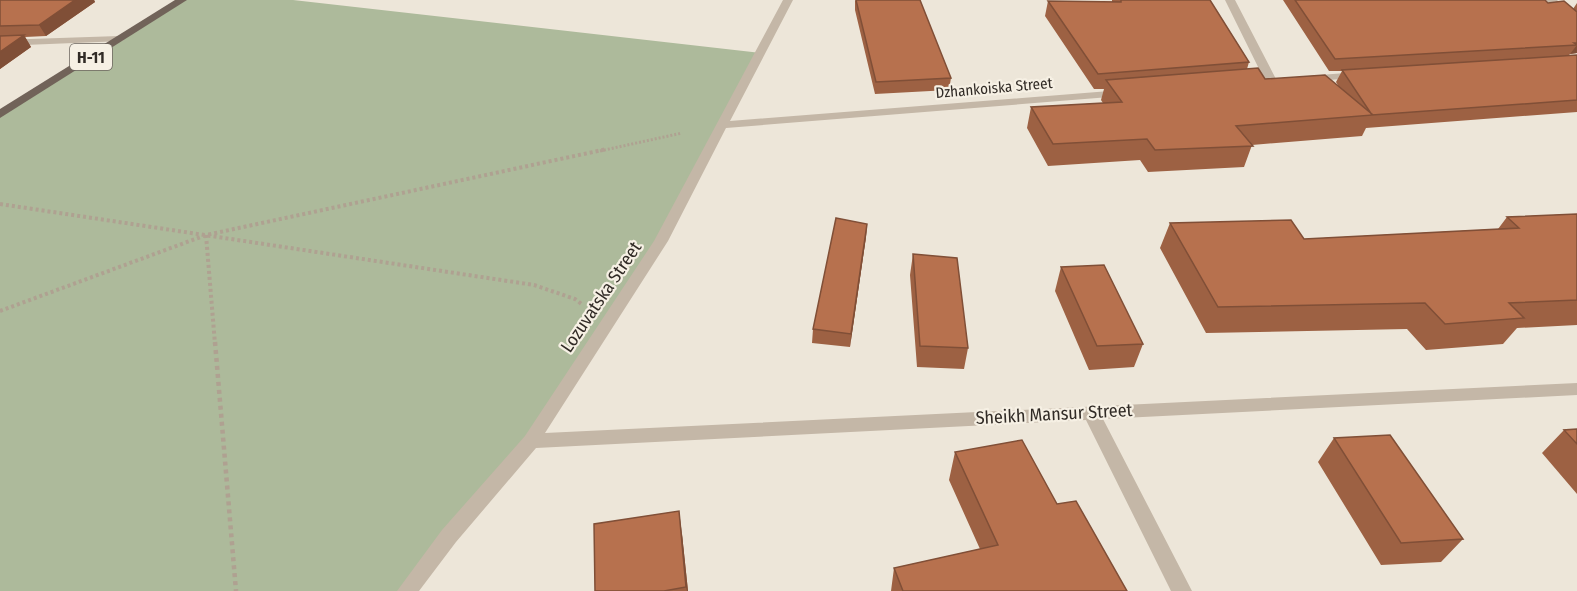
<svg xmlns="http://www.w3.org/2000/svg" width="1577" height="591" font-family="'Fira Sans Condensed',sans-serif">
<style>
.green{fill:#adba9b}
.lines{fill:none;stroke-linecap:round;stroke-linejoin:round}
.path-far2{stroke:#afa191;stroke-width:3;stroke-dasharray:2 2;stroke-linecap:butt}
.path-far1{stroke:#afa191;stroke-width:4;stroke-dasharray:3 3;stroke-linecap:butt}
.path{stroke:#afa191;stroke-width:4.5;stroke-dasharray:4 4;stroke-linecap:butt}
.minor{fill:#c4b7a7;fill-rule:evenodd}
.major{fill:#716359;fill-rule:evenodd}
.wall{fill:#9d6143}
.shaded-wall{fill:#804f37}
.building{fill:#b7714e;stroke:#804f37;stroke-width:1.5}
.labels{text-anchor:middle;stroke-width:4.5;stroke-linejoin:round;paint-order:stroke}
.far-street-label{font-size:15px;fill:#312b26;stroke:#f6f0e4}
.shield{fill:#f6f0e4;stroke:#6c665f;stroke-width:1.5}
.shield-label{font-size:16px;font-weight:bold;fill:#312b26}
.street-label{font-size:18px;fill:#312b26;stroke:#f6f0e4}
</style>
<rect width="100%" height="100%" fill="#ede6d9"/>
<!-- green -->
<path class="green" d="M182,0H293L761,53L661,241L531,441L407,591H0V114Z"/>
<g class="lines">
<!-- path-far2 -->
<path class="path-far2" d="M600,151L682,133"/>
<!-- path-far1 -->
<path class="path-far1" d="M0,204L534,285L575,299L583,305
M206,235L215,344
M0,311L206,235L607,149"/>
<!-- path -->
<path class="path" d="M215,342L236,591"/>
<!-- minor -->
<path class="minor" d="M783,0H793L730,121L1122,90L1128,93L1122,96L726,128L668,241L545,433L1577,383V395L1103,419L1192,591H1171L1086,420L536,448L456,542L419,591H397L442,530L525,436L654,241Z
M1225,0H1235L1277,81L1275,83L1271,84L1265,81Z
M1546,0H1557L1577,19V27Z
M119,36L124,39L123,41L0,46V40Z
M1358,72L1362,73V77L1308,82L1302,79L1308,76Z"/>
<!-- major -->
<path class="major" d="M175,0H187L0,118V109Z"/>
</g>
<!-- wall -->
<path class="wall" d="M0,0H94L95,2L46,36L25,37L31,47L0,69Z
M855,0L951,78L949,90L875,94L855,10Z
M1112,0H1210L1249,62L1247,69L1265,79L1339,87L1336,82L1342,71H1329L1283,0H1545L1548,3L1573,9L1577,3V53L1570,54L1569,55H1577V112L1366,128L1362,136L1252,145L1244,167L1148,172L1140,160L1048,166L1027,128L1031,107L1103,103L1101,100L1104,89H1094L1045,16L1048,1L1112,2Z
M1577,214V325L1517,328L1503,344L1426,350L1407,329L1206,333L1160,248L1170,223L1304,239L1498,229L1507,217Z
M867,224L866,237L850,347L812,343L813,329Z
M913,254L968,348L964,369L917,367L910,275Z
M1061,267L1143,344L1134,367L1089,370L1055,291Z
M1577,429V494L1542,453L1564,430Z
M1334,438L1463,539L1441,562L1381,565L1318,462Z
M955,452L1057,504L1127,591H891L894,568L980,549L949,480Z
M682,534L688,591H595Z"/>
<!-- shaded-wall -->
<path class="shaded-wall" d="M75,0H94L95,2L46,36L39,25Z
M24,35L31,47L0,69V52Z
M1574,43H1577V53L1570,54L1577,45Z
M867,224L866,237L850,347L851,334Z
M679,511L682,534L688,591H687L686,587Z"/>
<!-- building -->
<path class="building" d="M0,0H75L39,25L0,26Z
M856,0H920L951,78L876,82Z
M1121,0H1210L1249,62L1098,74L1048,1L1121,2Z
M1295,0H1545L1548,3L1564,1L1577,12V43H1574L1577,45L1335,59Z
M24,35L0,52V36Z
M1577,55V100L1372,115L1342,70Z
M1258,68L1265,79L1325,75L1373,115L1236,126L1253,146L1155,150L1147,139L1053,144L1031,107L1122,102L1106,80Z
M1577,214V300L1509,303L1524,318L1445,324L1425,303L1218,307L1170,223L1291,220L1304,239L1519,228L1507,217Z
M836,218L867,224L851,334L813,329Z
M913,254L957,258L968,348L920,346Z
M1104,265L1143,344L1097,346L1061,267Z
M1577,429V444L1564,430Z
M1390,435L1463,539L1401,543L1334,438Z
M1022,440L1057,504L1076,501L1127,591H903L894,568L998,545L955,452Z
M679,511L686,587L664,591H595L594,524Z"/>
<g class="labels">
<!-- far-street labels -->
<g class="far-street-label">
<text transform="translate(994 88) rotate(-5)" y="5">Dzhankoiska Street</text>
</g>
<!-- shield labels -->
<rect class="shield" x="70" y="44" width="42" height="26" rx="4.5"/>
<g class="shield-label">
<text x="91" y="63">Н-11</text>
</g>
<!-- street labels -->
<g class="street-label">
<text transform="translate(601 297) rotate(-56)" y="6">Lozuvatska Street</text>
<text transform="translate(1054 414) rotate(-3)" y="6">Sheikh Mansur Street</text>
</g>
</g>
</svg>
